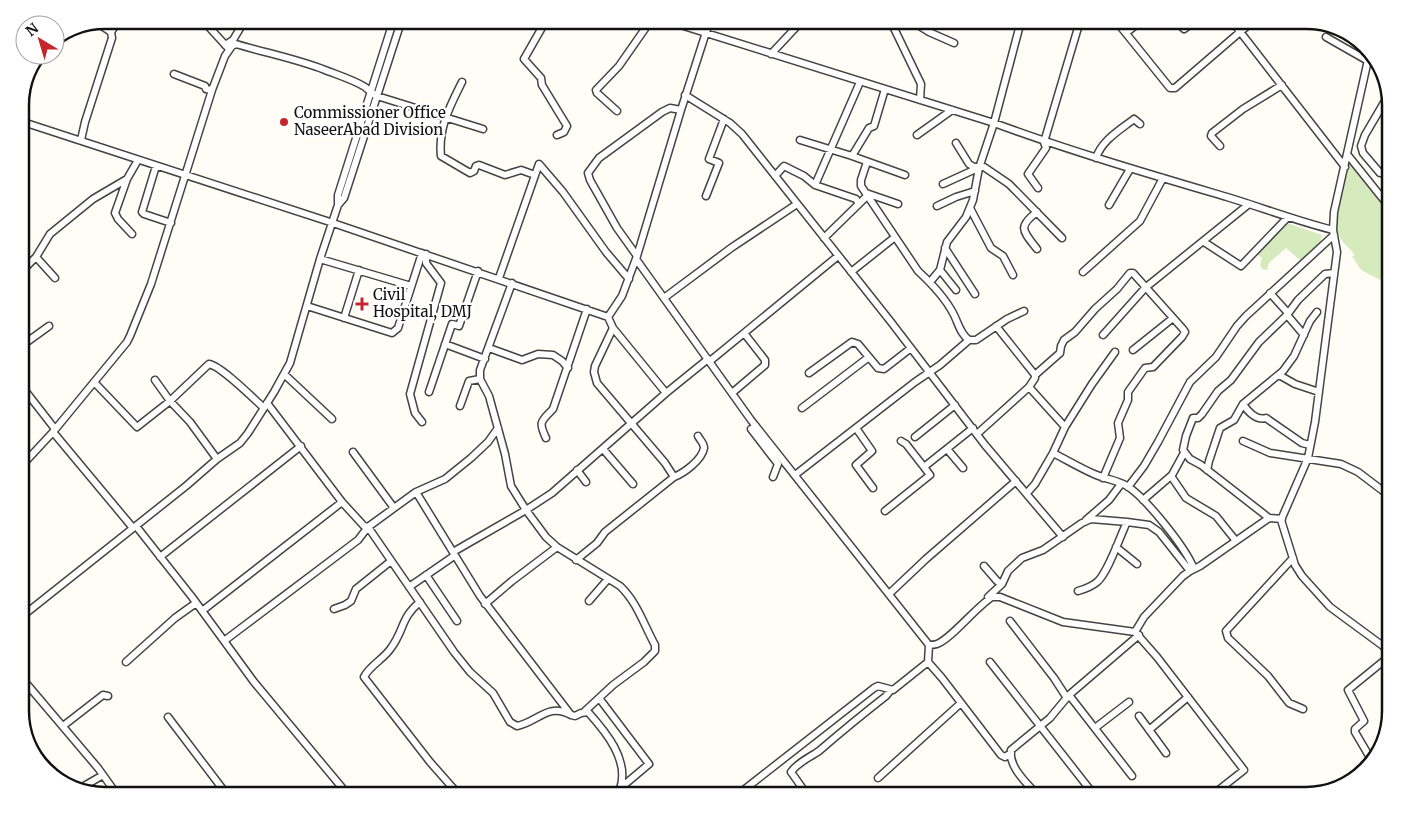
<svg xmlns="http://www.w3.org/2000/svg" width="1411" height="816" font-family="Merriweather,serif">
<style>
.green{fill:#d5ebbd}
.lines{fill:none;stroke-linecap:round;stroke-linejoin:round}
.minor-casing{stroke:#444;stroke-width:9}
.minor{stroke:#fff;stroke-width:6}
.poi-dot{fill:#c4262e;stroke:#fff;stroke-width:2}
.labels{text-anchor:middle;stroke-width:5;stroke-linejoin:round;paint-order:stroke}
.poi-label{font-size:15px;fill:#111;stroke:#fff;text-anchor:start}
.rim{fill:none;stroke:#111;stroke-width:2.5}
</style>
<rect width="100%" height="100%" fill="#fffdf5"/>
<!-- green -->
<path class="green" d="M1348,161L1391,213V279L1386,283L1361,270L1352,256L1355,255C1340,238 1334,237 1338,213L1335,210Z
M1287,223L1322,235L1320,243L1302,262L1286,248L1269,263L1267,270L1262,269L1260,265L1262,258L1256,254Z"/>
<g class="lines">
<defs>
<path id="minor" d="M1231,20L1345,167
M1116,21L1170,88H1175L1254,20
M1176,21L1184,29L1195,21
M891,22L921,84L920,100
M913,22L929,32L954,43
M674,23L994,123C1070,151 1149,174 1227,197C1263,208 1297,221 1333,230
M544,24L524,59L541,78L542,85L567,126L564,132L557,135
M102,26L111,32
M208,26L229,49
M70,29V28
M1126,33L1141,21
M1326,37L1368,61
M225,45L233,40L242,25
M1370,51L1334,212L1333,230L1337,252L1315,422L1308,458L1281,520L1295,565L1302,576L1330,607L1383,646L1391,655
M771,54L800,23
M174,74L205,86L206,89L212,90
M462,82C450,106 438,128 441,156L470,173L474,171L476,166L479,165L505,175L521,170L535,175
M1389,94L1365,135L1361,146L1363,153L1380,173H1385L1391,165
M685,95L730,123L742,134L891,322L985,445L1063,537
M617,111L597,93L596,90L619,66L649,23
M20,121L333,223L608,317
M917,135L952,110
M81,140L85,122L112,38L111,32L115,26
M800,140L852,156L905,175
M956,143L969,164L974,167H984L1009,184L1062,238
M1220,146L1211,136L1212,133L1243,109L1282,85
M1347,154L1391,209
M852,156L869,128L874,126L885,89
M1096,158C1102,140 1120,130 1134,119L1140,124
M867,162L861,180V186L918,271C931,283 945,298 953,313C958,322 960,334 969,340
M156,166L142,212L144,214L171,223
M775,176L784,166L804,176L815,185L856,199L859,204
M943,184L978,168
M815,185L860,82
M1038,188L1028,174L1046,148L1044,142L1080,21
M866,193L898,204
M706,196L719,163L709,159L724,119
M338,205V195L392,25
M1109,205L1130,169
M937,206L956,197L975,191
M970,208L991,248L1003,256L1013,275
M132,234L118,219L115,213L127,179L138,160
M824,238L867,196
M1204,242L1241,266L1288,217
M945,248L975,294
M1037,249C1023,231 1017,227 1037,212
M637,256L617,228L590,180L588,173L599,158L662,112L670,108L681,110
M36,257L55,278
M320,259L411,286
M636,259L751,420L929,645L928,662L893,690L878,686L874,688L736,796
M940,270L956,290
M851,272L895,237
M1083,272L1140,221L1163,178
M20,273L36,257L50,234L93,199L127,179
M499,278L539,164L563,192L606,252L629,279
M930,282L940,270L947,242L966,217L973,200L979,168L994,123L1021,21
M512,283L480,370V379L489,396L505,454L511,486L526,510L546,537L557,547L620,586C637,602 644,625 655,645V651L644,662L613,685L585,711
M1270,293L1288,313
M664,298L731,248L797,204
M307,306L392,333L398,328L422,253
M1287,315L1304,335
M344,318L359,270
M20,331L28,341
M1103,335L1145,288L1249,204
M445,344L485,359
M20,347L49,326
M489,348L522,360L538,354L553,355L562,361L568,368
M1133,350L1173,318
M710,361L838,256
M809,373L852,342L858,344L878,368L884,369L911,348
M284,374L332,419
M1035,375L1060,353L1061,346L1064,340L1075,332L1095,309L1117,289L1130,273H1133L1183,329L1185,332L1182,337L1153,367L1145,368L1128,392V400L1118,423L1120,438L1103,478
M1279,375L1295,384L1319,392
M155,380L170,401L190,422L217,459
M94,382L137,427L170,401L209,364C221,366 253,398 264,408
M20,384L55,429
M1029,387L1065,427
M429,392L452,324L459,326L478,271
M666,393L613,328L608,317L622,296L637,256L681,110L709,23
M732,393L765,365V360L744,333
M267,403L342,502L364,526L368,527L416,492L445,479L471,458L488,442L498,428
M1243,404C1248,412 1257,421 1266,418L1302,443L1310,445
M460,406L469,381L480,379
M802,408L869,357
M422,422L415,413L410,394L441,283L426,263V254
M756,426L751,429L778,464L773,477
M856,428L872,451L856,465L873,488
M53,432L133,528
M977,434L1029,387L1035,378V375L996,326
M915,437L955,405
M546,438C538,421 541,422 553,409L587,309
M901,441L906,444L924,467
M1243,441L1270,453L1341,464L1358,472L1391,497
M603,449L633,484
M947,449L963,468
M353,452L394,508
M1053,453C1067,460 1080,468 1094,474C1105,479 1117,480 1127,486C1146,498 1186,548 1194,569
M27,460L53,432L127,342L130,336L151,284L212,90L225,56L232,46L236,44C266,53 297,59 325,70C338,75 354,80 365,87C369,90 372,94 377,96L483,129
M577,470L586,482
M1207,470L1209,461L1220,428L1234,420L1243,404L1283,371L1294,356L1310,321L1317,312
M795,475L915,382L940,365L969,340H976L1007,319L1024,311
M1171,476L1186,498L1216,516L1236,541
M674,477C684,473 702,460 704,448C704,443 700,440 698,436
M1128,487L1144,466L1158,442L1190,382L1216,357L1237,326L1246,316L1334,235
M416,492L480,596L571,715L575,716L581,713L588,712C605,731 630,760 620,789
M1027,493L1035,484L1053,453L1065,427L1092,384L1115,352
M1143,500L1172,475L1184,453
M885,511L930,475L924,467L973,428
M1282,519L1269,518L1201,465L1190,459L1183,450L1186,436L1193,418H1198L1202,414L1218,391L1231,380L1259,342L1287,315L1298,300L1325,274L1334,273
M1086,520L1109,500L1121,484
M136,526L192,597L254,682L349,796
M1116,547L1137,564
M453,552L526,510L552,493L666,393L708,359
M160,557L301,446
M1293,558L1226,631L1228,638L1268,676L1289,703L1303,709
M576,560L597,543L605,532L674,477L665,463L597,383L594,372L595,366L613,328
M984,566L997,581L1002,584
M426,575L457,621
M409,587L454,556
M1078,591C1085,589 1091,587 1097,582C1108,573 1120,536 1127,522
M889,594L926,559L1016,481
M988,597L1002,584L1008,571L1022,558L1043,550L1082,523L1091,519L1127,522L1149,525L1159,532L1190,571
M589,601L608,579
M420,602C401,617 404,631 391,648C384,659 370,665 364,677L430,762L460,796
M485,604L512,581L557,547
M334,609L345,605L351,601L356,589L391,561
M202,611L342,502
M20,618L186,486L217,459L240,443L248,433L274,392L290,363L320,259L338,205L344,198L400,25
M1010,621L1054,678L1067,698
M1135,632L1144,617L1183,576L1190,571L1200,566L1269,518
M224,641L358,540L368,527L454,652L470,672L493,693L510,722L517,726C538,722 548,702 571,715
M929,645C931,645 934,645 937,644C951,639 976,607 992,597H1000L1063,622L1135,632L1157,657L1244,770L1211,796
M126,662L175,618L196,603
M928,662L942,678L1001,755L1005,757L1011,753
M990,662L1095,796
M20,676L98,768L118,796
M1069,695L1132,776
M599,698L649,764L611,796
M1139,716L1166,753
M168,717L228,796
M63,726L103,695L108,696
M1095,728L1129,702
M1149,730L1188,697
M1372,761L1355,732V729L1364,721L1348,690L1391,655
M878,778L961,703
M79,789L103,775
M808,796L791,772C798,762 809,758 819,751C841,732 863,714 886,696L890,691
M1038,796C1028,784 1008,767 1011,750L1050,718L1069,695L1139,635"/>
</defs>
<!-- minor casing -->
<use href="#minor" class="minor-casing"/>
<!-- minor -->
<use href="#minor" class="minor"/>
</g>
<!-- markers -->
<g class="poi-dot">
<circle cx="284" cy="122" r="5"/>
<path d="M359.5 296.5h5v5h5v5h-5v5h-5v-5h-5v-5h5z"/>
</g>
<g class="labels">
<!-- poi labels -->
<g class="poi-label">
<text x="294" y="118">Commissioner Office<tspan x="294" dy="17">NaseerAbad Division</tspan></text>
<text x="373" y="300">Civil<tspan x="373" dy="17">Hospital, DMJ</tspan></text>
</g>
</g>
<!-- crop -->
<path d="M0 0H1411V816H0ZM105 29H1306A76 76 0 0 1 1382 105V711A76 76 0 0 1 1306 787H105A76 76 0 0 1 29 711V105A76 76 0 0 1 105 29Z" fill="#fff" fill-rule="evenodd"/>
<path class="rim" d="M105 29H1306A76 76 0 0 1 1382 105V711A76 76 0 0 1 1306 787H105A76 76 0 0 1 29 711V105A76 76 0 0 1 105 29Z"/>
<!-- north arrow -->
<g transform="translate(40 40) rotate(322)"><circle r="24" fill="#ffffff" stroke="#a0a0a0"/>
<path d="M0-4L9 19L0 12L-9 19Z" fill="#c4262e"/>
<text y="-8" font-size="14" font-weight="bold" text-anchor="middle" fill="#111111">N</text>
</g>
</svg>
